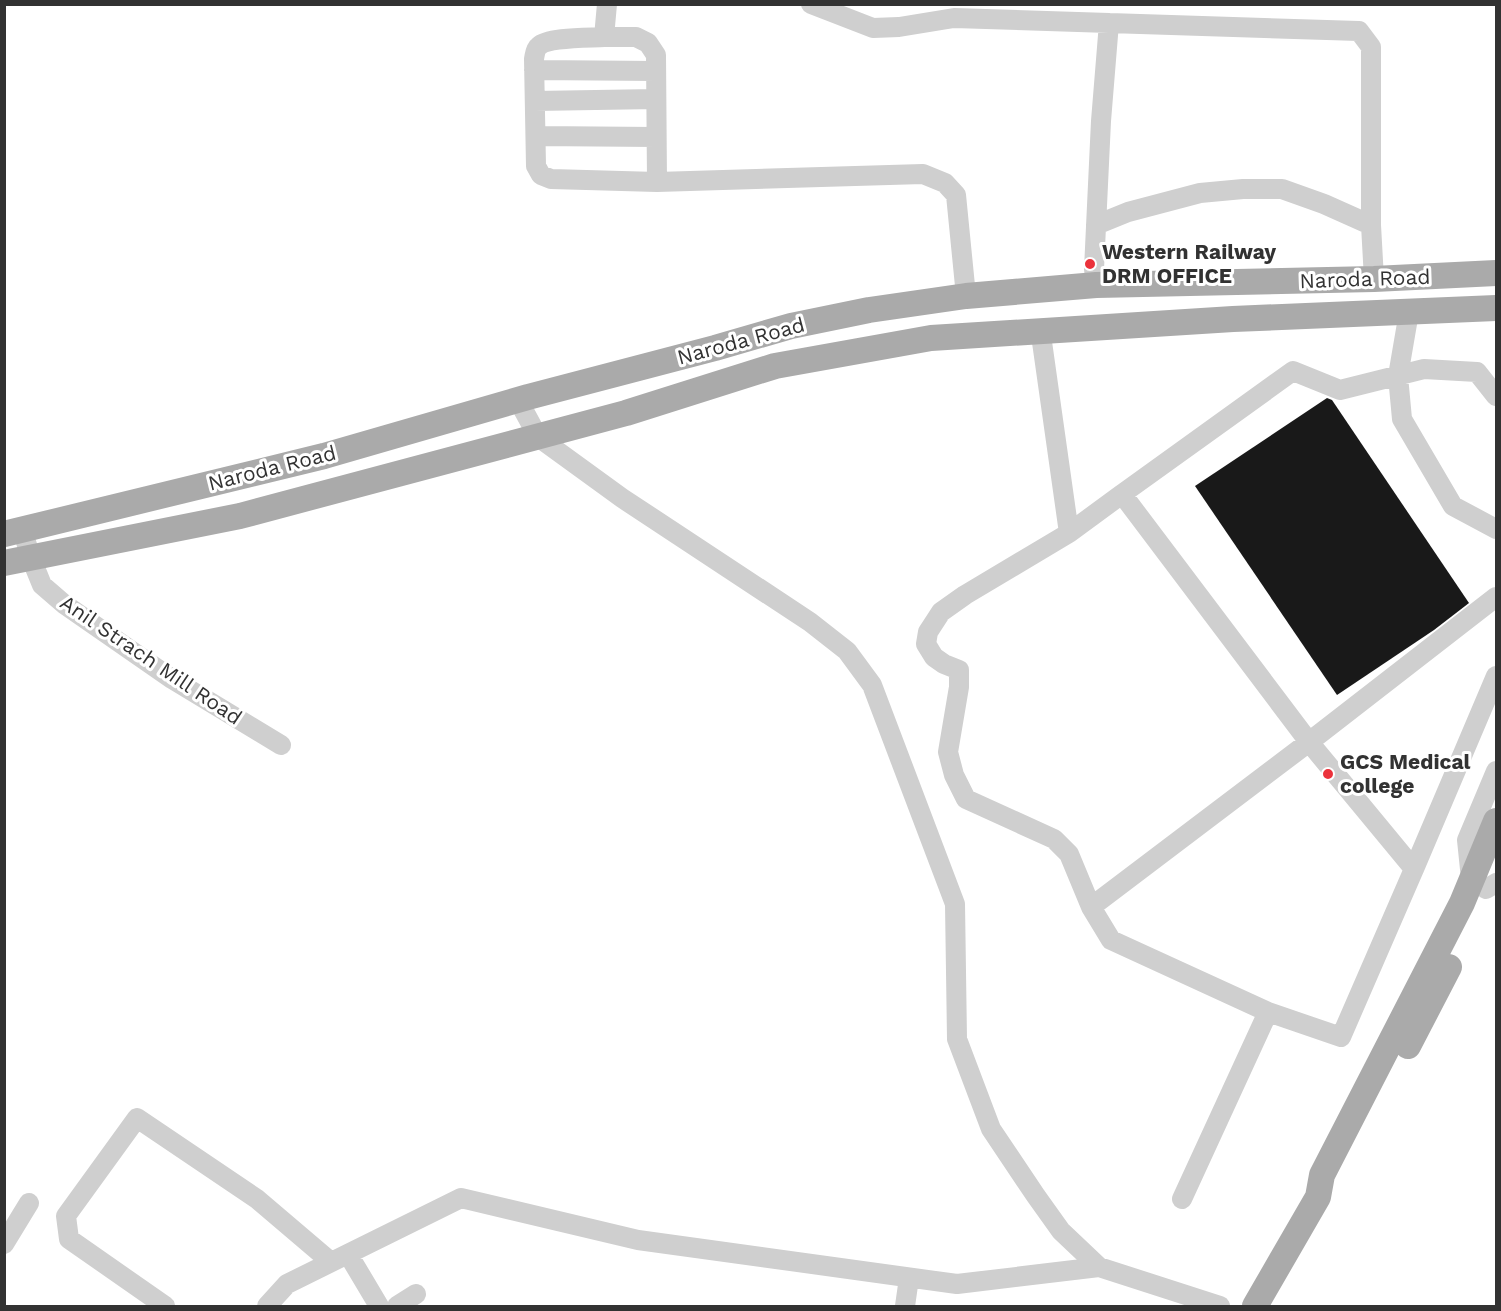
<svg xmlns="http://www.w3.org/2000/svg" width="1501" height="1311" font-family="'Work Sans',sans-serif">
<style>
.building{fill:#191919}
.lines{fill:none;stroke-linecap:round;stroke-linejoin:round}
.minor{stroke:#cfcfcf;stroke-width:20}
.major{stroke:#aaa;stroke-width:26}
.poi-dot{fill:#eb323b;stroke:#fff;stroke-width:2}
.labels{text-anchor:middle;stroke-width:6;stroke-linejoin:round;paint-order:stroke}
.poi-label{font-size:21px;font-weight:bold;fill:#323232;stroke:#fff;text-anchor:start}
.street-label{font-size:21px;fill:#323232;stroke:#fff}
</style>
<rect width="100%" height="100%" fill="#fff"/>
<!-- building -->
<path class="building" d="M1327,398L1332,400L1469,603L1434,630L1337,695L1195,486Z"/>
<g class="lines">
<!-- minor -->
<path class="minor" d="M607,4L604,37H636L648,43L656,55L657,182
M811,4L873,28L899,27L954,18L1109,23L1101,121L1094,269L1096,285
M1109,23L1359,31L1371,47V225L1374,279
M604,37C590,38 548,37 539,46C535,49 535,54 534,59L536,166L541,175L551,179L657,182L923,174L945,183L956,195L966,296
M534,70L656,71
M535,101L656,99
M536,136L656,137
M1096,225L1128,212L1200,193L1243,189H1282L1324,204L1371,225
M1409,312L1398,376L1402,419L1453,506L1496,529
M1041,330L1042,342L1069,533L965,595L941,612L928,632L926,644L934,657L944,664L959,670V687L948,752L954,775L966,799L1054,839L1069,854L1091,907L1111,940L1268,1012L1341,1037L1414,869L1309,742L1091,907
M518,400L538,437L622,498L810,622L847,651L872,685L955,904L957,1039L991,1129L1036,1196L1061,1231L1099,1267L1220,1306
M1122,494L1293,371L1340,390L1424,369L1477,372L1496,396
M22,529L31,558L42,585L64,604L172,679L281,745
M1069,533L1122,494L1309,742L1496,597
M1414,869L1496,676
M1471,879L1467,840L1496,771
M1486,889L1496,883
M1182,1199L1268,1012
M4,1244L29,1203
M348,1254L379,1306
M165,1306L69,1239L66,1216L137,1118L257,1199L331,1262
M267,1306L287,1284L461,1198L638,1240L957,1284L1099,1267
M397,1306L416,1294
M905,1306L909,1278"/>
<!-- major -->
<path class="major" d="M4,534L324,456L528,397L715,348L791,326L869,310L966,296L1096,285L1374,279L1496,273
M4,563L240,516L626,413L775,366L931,338L1233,319L1496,308
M1408,1046L1449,967
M1255,1306L1318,1197L1322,1175L1462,903L1496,821"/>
</g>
<!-- markers -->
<g class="poi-dot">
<circle cx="1090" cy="264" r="6"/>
<circle cx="1328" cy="774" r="6"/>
</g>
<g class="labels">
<!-- poi labels -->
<g class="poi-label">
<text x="1102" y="259">Western Railway<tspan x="1102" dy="24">DRM OFFICE</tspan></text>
<text x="1340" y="769">GCS Medical<tspan x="1340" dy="24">college</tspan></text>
</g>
<!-- street labels -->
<g class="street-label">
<text transform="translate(1365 279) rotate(-2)" y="7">Naroda Road</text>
<text transform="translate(741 341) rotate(-15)" y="7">Naroda Road</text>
<text transform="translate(272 468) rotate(-14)" y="7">Naroda Road</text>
<text transform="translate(151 660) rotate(34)" y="7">Anil Strach Mill Road</text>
</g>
</g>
<!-- border -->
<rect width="1501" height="1311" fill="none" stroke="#323232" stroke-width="12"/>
</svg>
